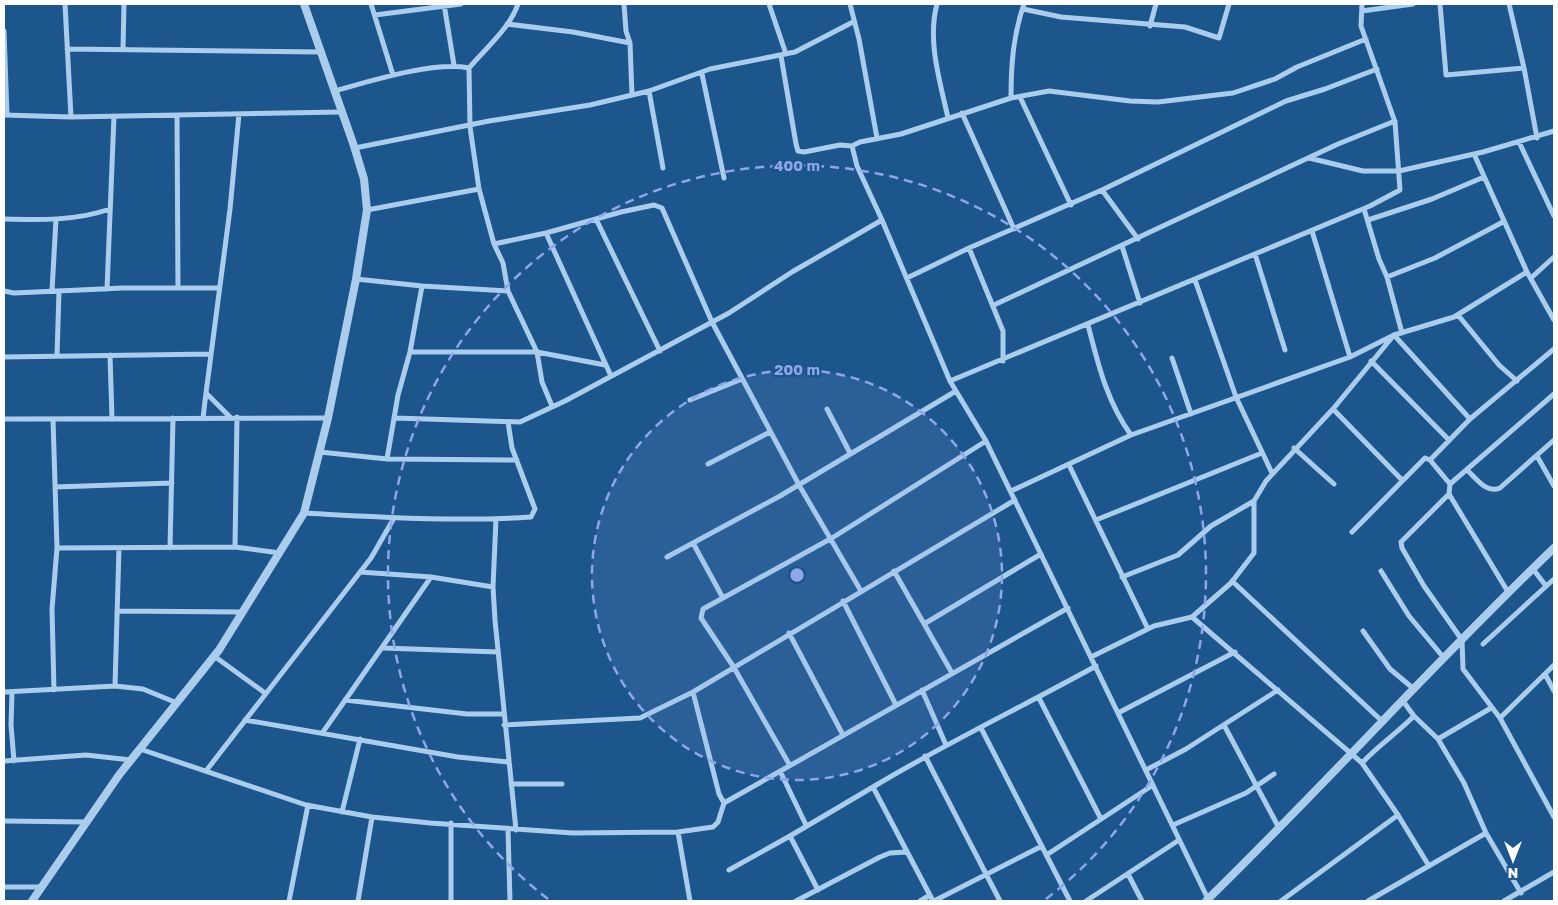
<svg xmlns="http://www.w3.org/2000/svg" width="1558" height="905" font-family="'Golos Text',sans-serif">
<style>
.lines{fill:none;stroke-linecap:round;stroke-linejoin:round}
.minor{stroke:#aacded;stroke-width:5}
.tertiary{stroke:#aacded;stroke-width:8}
.ring{fill:none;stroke:#8ea6ec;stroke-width:2.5;stroke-dasharray:9 6}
.centre{fill:#8ea6ec;stroke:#1d568d;stroke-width:2.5}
.ring-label{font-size:15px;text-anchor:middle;font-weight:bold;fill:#8ea6ec;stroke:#1d568d;stroke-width:4.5;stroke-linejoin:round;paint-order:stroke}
</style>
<rect width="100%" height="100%" fill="#1d568d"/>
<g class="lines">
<!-- minor -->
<path class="minor" d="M65,4L71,117
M371,4L393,75
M444,4L454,65
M624,4L626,31L630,43L632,95
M769,4L786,54
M850,4L859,39L877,138
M937,4C927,41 940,81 948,118
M1440,4L1446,75L1524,68L1537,138
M1509,4L1524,68
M1023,9L1061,17L1185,27L1219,38L1229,4
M1362,11L1413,4
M375,15L461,4
M507,24L573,32L630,43
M1150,26L1156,4
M4,31L7,115
M67,49L321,52
M123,49L124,4
M781,56L796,144L798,151L804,152L840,145L852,146L860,142L901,134L1011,98L1049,91L1130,101L1158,102L1233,93L1275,79L1297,67L1366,39
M702,74L724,178
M335,91C370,81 434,61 469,68
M649,91L663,168
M1020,97L1071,205
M1011,98C1011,65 1013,36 1024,4
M962,113L1014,229
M4,115L71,117L342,112
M177,115L178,288
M1519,142L1554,216
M852,146L857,166L882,220L950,381L986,441L1208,899
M355,148L489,121L590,105L649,91L710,69L795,52L853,22
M1474,154L1527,272L1554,320
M1309,158L1363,171H1399L1483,152L1554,131
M479,189L494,244L503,263L508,291L537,352L542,382L552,406
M1102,190L1138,239
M1364,209L1379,259L1387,277L1402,333
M367,210L479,189L470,127L469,68C485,49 510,28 518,4
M4,219C39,220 76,221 110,209
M596,219L660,351
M1368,220L1432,199L1484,177
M1312,231L1350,357
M546,233L611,376
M494,244L546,233L621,212L654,205L662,208L712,322L799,485L861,591
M1122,246L1140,303
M969,248L1003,331V361
M1255,254L1285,350
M1387,277L1435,258L1503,222
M907,278L969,248L1102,190L1286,101L1325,89L1377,69
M1531,278L1554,257
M356,279L422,286L508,291
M1195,280L1236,397L1272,473
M107,289L114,116
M4,291L14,293L123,288H219
M52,291L56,219
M994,305L1338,144L1395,121
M1458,315L1499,365L1517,381
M1088,325C1098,364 1107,402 1131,435
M410,352H537L605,365
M110,355L112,419
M57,356L59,291
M4,357L211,354
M1172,358L1191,414
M1371,361L1448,439
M950,381L1370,206L1400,190L1395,122L1361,26L1362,4
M1554,394L1450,484L1449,494L1401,542L1402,548L1424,586L1462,640L1463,669L1500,718L1554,817
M690,400L742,379
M827,409L850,453
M1333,409L1402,480
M230,417L206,393L230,209L239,114
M203,418L206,393
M395,418L520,422L565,401L729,313L792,272L882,220
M4,419L328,418
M53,419L57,548L52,609L54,690
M1294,448L1334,484
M320,452L387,459L517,460
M1537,456L1554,486
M387,459L398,395L410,352L422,286
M708,464L770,432
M1069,465L1148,629
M1467,470C1476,478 1486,494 1500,488L1554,440
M1450,484L1430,460L1470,419L1554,349
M55,487L172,483
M1011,491L1131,435L1350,357L1394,335L1454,317L1527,272
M1449,494L1508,592
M304,513C380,517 455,522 531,517L535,509L512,448L508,422
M496,519L493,587L495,620L516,830
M1096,520L1262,453
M1352,532L1425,458L1430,460
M693,543L723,598
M235,547L237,417
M57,548L235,547L280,553
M170,548L173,418
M667,557L780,496L956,391
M1533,569L1546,586
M894,571L952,673
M1381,571L1409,616L1444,658
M360,572L431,577L493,587
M1122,577L1178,555L1211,526L1254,501
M1232,581L1383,722
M843,601L896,705
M117,611L243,612
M1192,617L1231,583L1254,553V501L1266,481L1333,409L1394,335L1470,419
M924,624L1041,554
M1363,631L1390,669L1414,689
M789,633L843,735
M1483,644L1554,579
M383,648L498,652
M214,656L265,693
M1091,657L1154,626L1192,617L1362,763L1398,815L1429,866
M1545,674L1554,691
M115,686L119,548
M922,690L946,745
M4,692L115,686L143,689L177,703
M12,693L11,725L14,761
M1039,698L1101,819
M345,700L467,714H504
M1403,701L1414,716L1438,739L1464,783L1486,833L1521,893
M1118,713L1235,652
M1500,718L1554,665
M245,720L458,757L508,762
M504,725L640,718L693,692L1015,500
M1224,725L1279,828
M981,728L1070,901
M323,732L431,577
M1438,739L1491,708
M140,749L306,805L372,817L430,823L573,833L678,832L713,827L718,822L724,803L719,794L693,692
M925,756L1000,901
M4,761L86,755L131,760
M1362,763C1378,746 1397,733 1414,716
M789,764L733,666L701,618L703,609L832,538L986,441
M1146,770L1186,749L1278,690
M206,771L371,558L394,518
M780,771L806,825
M511,784H562
M724,803L1068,608
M342,812L360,739
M4,821L86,822
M1173,825L1246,793L1274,774
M508,829L510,901
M678,832L690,901
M1048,854L1153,785
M729,870L790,836
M1128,874L1142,901
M4,887H41
M818,890L790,836L873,787
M289,901L308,805
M358,901L372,817
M451,901V823
M796,901L880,857L890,853L907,852
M920,901L930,895
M933,901L873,787C946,743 1022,707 1096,666
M934,901L1042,846
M1086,901L1179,840
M1281,901L1398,815
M1368,901L1486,833
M1504,901L1554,872"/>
<!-- tertiary -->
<path class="tertiary" d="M32,901L119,775L219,650L304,513L328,418L356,279L367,210L364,179L354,146L304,4
M1206,901C1324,786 1435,662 1554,548"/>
</g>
<!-- distance rings -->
<circle cx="797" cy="575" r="205" fill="#8ea6ec" fill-opacity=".12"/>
<g class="ring">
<circle cx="797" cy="575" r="205"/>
<path d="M548 899A409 409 0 1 1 1046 899"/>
</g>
<circle cx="797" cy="575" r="8" class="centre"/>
<g class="ring-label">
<text x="797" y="171">400 m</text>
<text x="797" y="375">200 m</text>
</g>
<!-- border -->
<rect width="1558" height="905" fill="none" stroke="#ffffff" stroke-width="10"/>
<!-- north arrow -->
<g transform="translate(1513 860) rotate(180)" stroke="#1d568d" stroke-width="4" paint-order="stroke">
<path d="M0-4L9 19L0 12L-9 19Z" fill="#ffffff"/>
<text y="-8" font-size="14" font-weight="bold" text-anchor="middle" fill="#ffffff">N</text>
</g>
</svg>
